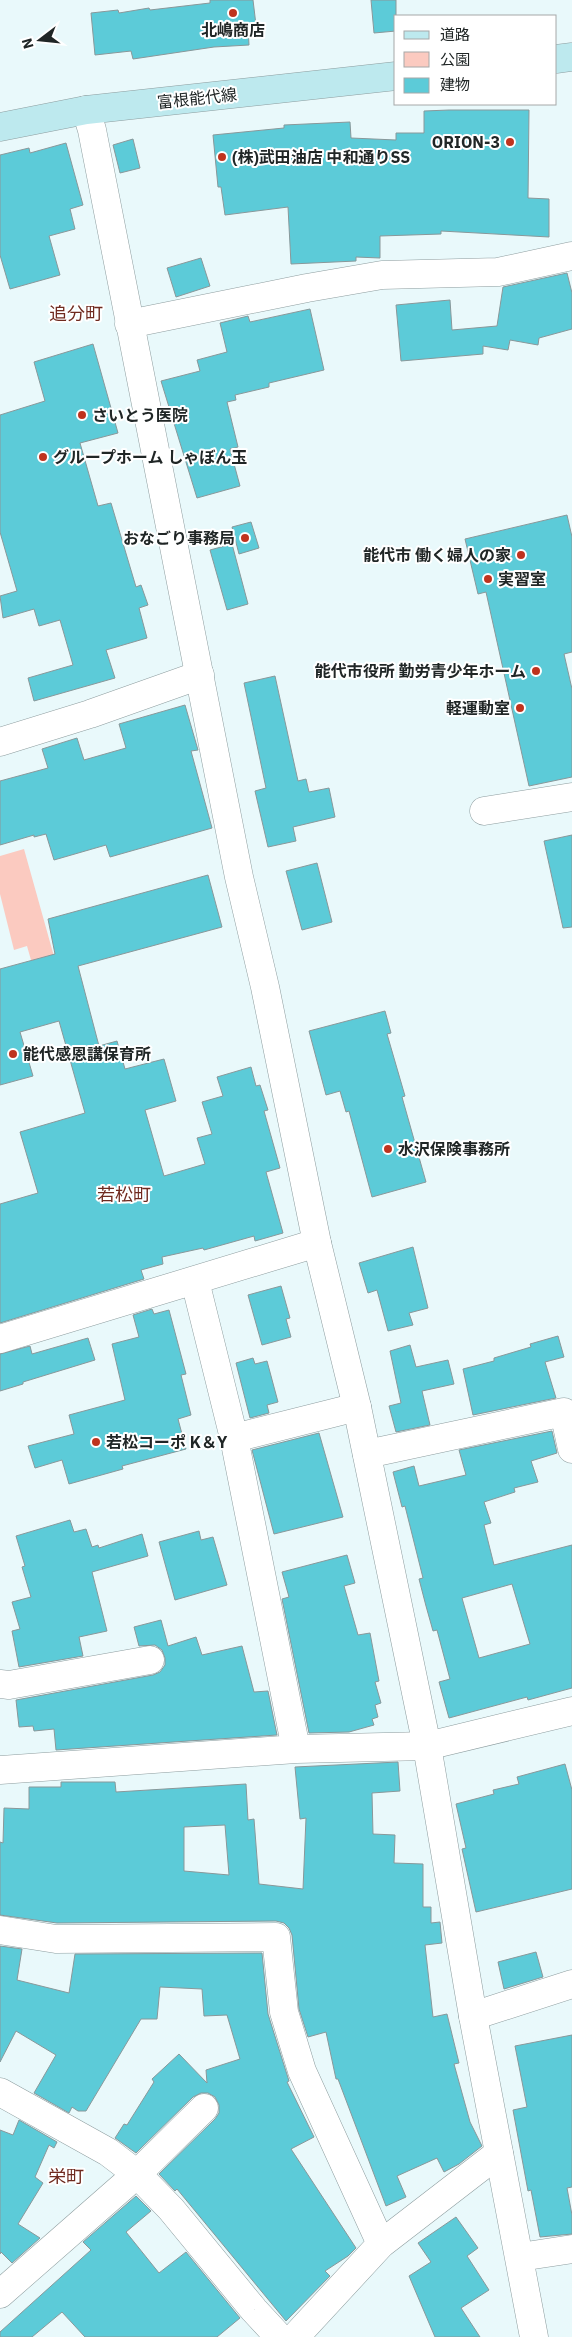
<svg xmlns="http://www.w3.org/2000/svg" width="572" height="2337" font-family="'IBM Plex Sans','Noto Sans JP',sans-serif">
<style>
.green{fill:#fbcac0}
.building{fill:#5ccbd8;stroke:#89989a;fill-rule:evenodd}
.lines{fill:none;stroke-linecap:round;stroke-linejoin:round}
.minor-casing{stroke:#8e9d9f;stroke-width:29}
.tertiary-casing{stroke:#8e9d9f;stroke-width:29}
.secondary-casing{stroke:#8e9d9f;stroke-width:29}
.minor{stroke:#fff;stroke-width:28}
.tertiary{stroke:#fff;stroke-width:28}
.secondary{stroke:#bde9ee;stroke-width:28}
.poi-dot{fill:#bf331e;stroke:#fff;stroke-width:2}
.labels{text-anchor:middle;stroke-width:4;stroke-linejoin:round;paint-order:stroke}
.poi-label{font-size:16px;font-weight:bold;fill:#202626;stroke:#fff;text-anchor:start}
.street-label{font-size:16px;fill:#202626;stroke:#fff}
.neighbourhood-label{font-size:18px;fill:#6f2a1f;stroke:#fff}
</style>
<rect width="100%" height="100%" fill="#e9f9fb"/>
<!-- green -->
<path class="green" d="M24,849L55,960L33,967L27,946L14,950L0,894V856Z"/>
<!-- building -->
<path class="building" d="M210,0H253L256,25L248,26L249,45L214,47L133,59L131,51L95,55L91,13L118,10L119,13L149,8L150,10L210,3Z
M371,0H396V31L374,33Z
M449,110H529L528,198L549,199V237L441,231V234L380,236V258L356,257V261L291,264L288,207L225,215L221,187H218L213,135L284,128V125L350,122L351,138L396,140V133H424V111Z
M133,139L140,168L120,173L113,145Z
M66,143L83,205L70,209L75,229L49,236L60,275L10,289L0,255V155L29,148L30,153Z
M201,258L210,286L176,297L167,268Z
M567,273L572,293V329L539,338L538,345L510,340L508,350L483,346V354L401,361L396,305L450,300L452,330L497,326L503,287Z
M310,309L324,370L269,383V387L235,395L236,400L227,402L238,447L230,449L240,486L197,498L161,381L200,371L197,360L227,352L220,323L248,316L250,322Z
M93,344L118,433L80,443L98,506L111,503L136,587L141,585L148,605L139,608L147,638L106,650L115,678L34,701L28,678L73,665L60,620L39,626L34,609L3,618L0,596L17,591L0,532V415L45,401L34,362Z
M567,515L572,537V652L564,654L572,689V777L529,786L486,592L478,594L465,539Z
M251,522L259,548L239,554L232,527Z
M232,544L248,604L227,610L210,550Z
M275,676L298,781L306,779L309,792L329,788L335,817L293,827L296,841L268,847L255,791L266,788L244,683Z
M185,705L198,750L191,751L212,828L110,857L106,845L54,860L46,834L34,837V835L0,845V781L48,768L42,749L77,738L84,760L126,748L119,724Z
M572,835V927L563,928L544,841Z
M317,863L332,922L302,930L286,871Z
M208,875L222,927L78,966L99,1046L117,1041L125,1069L164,1059L176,1101L145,1110L164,1176L205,1164L197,1138L212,1134L202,1102L223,1096L217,1077L251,1067L256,1086L260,1085L268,1110L264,1111L280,1168L266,1172L283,1233L255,1241L254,1236L204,1250L203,1248L162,1257L163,1264L141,1270L144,1279L0,1323V1204L38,1193L20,1132L85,1113L59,1021L20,1032L33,1076L0,1085V969L55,954L48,919Z
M385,1011L391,1033L387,1034L405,1096L402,1097L426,1182L372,1197L349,1111L346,1112L340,1091L326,1095L309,1031Z
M413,1247L428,1308L409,1313L413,1325L388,1331L377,1290L368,1293L359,1263Z
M281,1286L290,1318L286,1319L291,1337L262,1345L248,1295Z
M152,1309L154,1314L169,1310L186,1374L181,1375L191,1415L178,1419L186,1449L122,1466L123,1469L69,1484L62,1460L35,1468L28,1446L74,1434L69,1415L125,1400L112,1344L139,1337L133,1315Z
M558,1336L564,1357L545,1362L556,1398L473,1415L463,1369L494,1361V1358L531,1347L530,1344Z
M88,1338L95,1360L23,1382V1384L0,1391V1354L30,1346L32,1354Z
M410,1345L416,1367L448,1360L454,1384L422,1391L430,1425L396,1432L389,1406L401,1403L390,1351Z
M253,1358L255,1364L267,1361L278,1402L267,1405L269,1413L250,1418L236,1363Z
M552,1431L557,1453L531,1461L538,1482L514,1488L515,1492L484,1502L491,1523L484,1525L494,1565L572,1545V1688L528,1700L527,1697L449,1718L439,1682L450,1679L437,1630L433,1631L426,1606L419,1579L423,1578L405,1506L402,1507L393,1472L414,1466L419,1486L466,1475L459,1450ZM512,1584L530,1644L479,1658L462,1598Z
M319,1433L343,1517L274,1534L252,1450Z
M70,1520L74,1532L86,1529L92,1547L98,1545L99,1548L142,1534L148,1556L92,1572L107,1631L79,1637L83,1656L19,1667L12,1631L20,1629L12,1602L31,1597L22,1567L25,1566L16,1536Z
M199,1531L201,1540L213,1537L227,1585L175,1600L159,1542Z
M347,1555L355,1583L344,1586L358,1635L370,1633L379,1681L375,1682L381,1703L375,1705L378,1717L372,1719L374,1725L349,1732L309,1733L282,1599L289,1597L282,1572Z
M161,1620L168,1646L196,1637L202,1655L242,1646L254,1692L268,1691L277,1735L56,1750L54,1729L34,1731L33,1726L19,1727L16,1700L153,1675L160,1672L165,1665V1658L162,1650L155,1645L139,1646L134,1627Z
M398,1762L400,1791L372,1793L373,1834L395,1835L394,1863L423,1864V1907H431V1923L440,1922L442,1943L425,1945L433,2017L447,2014L459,2063L454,2064L470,2122L482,2146L459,2164L444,2172L437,2158L397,2176L406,2197L386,2206L338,2079H336L326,2032L308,2037L299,2009L292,1935L289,1928L284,1923L276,1921L57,1923L0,1915V1842L3,1843L4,1808L29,1809V1787H61V1782H115L116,1792L246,1784L248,1820L254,1819L259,1884L303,1889L306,1818L300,1819L295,1767ZM225,1825L229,1875L184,1871V1827Z
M565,1764L572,1790V1889L476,1912L462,1849L466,1848L456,1804L494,1794L493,1790L519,1784L517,1777Z
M0,1946L22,1949L17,1980L69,1993L75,1954L262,1953L268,2014L289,2081L287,2082L314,2137L291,2149L356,2248L348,2256L325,2271L330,2276L286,2321L177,2189L175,2191L159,2174L215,2119L219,2113V2105L215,2097L208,2093H201L193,2097L136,2153L115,2138L124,2124L127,2125L154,2082L152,2079L179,2054L207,2083L206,2070L240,2059L227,2015L204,2016L202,1989L160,1987L157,2019H141L86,2111H78L72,2107L69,2113L34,2093L56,2055L16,2031L0,2062Z
M536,1952L543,1977L504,1989L498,1962Z
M572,2035V2187L567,2188L572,2215V2234L540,2237L531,2190L528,2191L513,2110L527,2107L515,2046Z
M19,2120L57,2142L54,2148L49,2145L35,2177L43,2183L18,2224L40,2238L12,2263L1,2252L0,2254V2130L13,2135Z
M136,2196L151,2211L126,2232L159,2273L186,2252L240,2318L217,2337H85L62,2312L32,2337H0V2332L91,2250L83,2242Z
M456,2217L478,2248L467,2256L489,2290L461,2308L480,2337H435L409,2276L431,2262L418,2243Z"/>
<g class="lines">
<defs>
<path id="minor" d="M129,324L307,288L382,275L498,272L572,256
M0,742L90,714L200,675
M484,811L572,797
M195,1281L234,1438L296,1749
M0,1339L317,1243
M234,1438L357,1407
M367,1454L564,1412L572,1449
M0,1684L9,1685L150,1660
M0,1770L296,1749L427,1746
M0,1930L56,1939L276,1937L284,2012L302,2071L381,2244
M473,2016L572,1984
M0,2092L108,2152L137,2174L171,2209L254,2310L279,2337
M520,2257L572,2249
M0,2294L137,2174L204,2108
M295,2337L381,2244L499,2153"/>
<path id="tertiary" d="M86,110L92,130L239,877L265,987L317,1243L357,1407L427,1746L473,2016L534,2337
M427,1746L572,1711"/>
<path id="secondary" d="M556,59L572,57
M0,127L86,110L396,76"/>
</defs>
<!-- minor casing -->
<use href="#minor" class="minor-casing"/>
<!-- tertiary casing -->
<use href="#tertiary" class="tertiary-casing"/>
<!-- secondary casing -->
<use href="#secondary" class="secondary-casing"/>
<!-- minor -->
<use href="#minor" class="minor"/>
<!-- tertiary -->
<use href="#tertiary" class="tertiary"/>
<!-- secondary -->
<use href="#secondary" class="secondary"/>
</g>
<!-- markers -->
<g class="poi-dot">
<circle cx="233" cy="13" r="5"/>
<circle cx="510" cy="142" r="5"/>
<circle cx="222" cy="157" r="5"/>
<circle cx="82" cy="415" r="5"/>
<circle cx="43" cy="457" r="5"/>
<circle cx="245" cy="538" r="5"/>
<circle cx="521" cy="555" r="5"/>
<circle cx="488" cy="579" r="5"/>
<circle cx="536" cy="671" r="5"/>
<circle cx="520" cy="708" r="5"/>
<circle cx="13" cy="1054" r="5"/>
<circle cx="388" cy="1149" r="5"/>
<circle cx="96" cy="1442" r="5"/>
</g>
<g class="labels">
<!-- poi labels -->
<g class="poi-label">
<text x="233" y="36" text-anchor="middle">北嶋商店</text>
<text x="500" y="148" text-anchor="end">ORION-3</text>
<text x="232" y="163">(株)武田油店 中和通りSS</text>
<text x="92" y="421">さいとう医院</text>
<text x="53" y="463">グループホーム しゃぼん玉</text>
<text x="235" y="544" text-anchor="end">おなごり事務局</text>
<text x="511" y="561" text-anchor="end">能代市 働く婦人の家</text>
<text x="498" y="585">実習室</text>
<text x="526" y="677" text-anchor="end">能代市役所 勤労青少年ホーム</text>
<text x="510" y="714" text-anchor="end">軽運動室</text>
<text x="23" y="1060">能代感恩講保育所</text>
<text x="398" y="1155">水沢保険事務所</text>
<text x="106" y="1448">若松コーポ K＆Y</text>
</g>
<!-- street labels -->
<g class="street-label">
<text transform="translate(197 98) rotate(-6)" y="6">富根能代線</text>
</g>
<!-- neighbourhood labels -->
<g class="neighbourhood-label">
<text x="76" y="320">追分町</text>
<text x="124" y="1201">若松町</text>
<text x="66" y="2183">栄町</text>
</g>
</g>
<!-- legend -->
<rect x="394" y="15" width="162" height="90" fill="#ffffff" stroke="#a6a8a8"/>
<rect x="404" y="31" width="25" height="8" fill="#bde9ee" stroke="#a6a8a8"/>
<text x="440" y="40" font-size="15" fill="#202626">道路</text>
<rect x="404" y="52" width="25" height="15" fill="#fbcac0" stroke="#a6a8a8"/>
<text x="440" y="65" font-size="15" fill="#202626">公園</text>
<rect x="404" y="78" width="25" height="15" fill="#5ccbd8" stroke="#a6a8a8"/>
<text x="440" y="90" font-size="15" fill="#202626">建物</text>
<!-- north arrow -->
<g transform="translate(40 40) rotate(254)" stroke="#ffffff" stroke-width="4" paint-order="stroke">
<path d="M0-4L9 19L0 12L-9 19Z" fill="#202626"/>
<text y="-8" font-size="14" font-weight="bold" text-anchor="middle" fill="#202626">N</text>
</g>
</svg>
